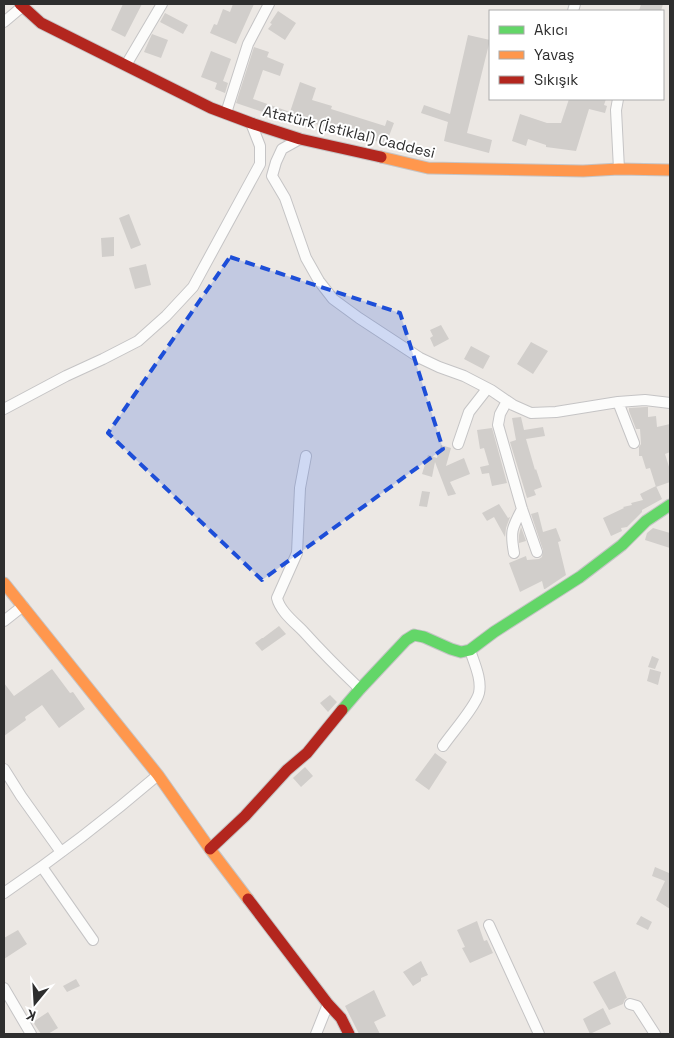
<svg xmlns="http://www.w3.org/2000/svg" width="674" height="1038" font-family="'Space Grotesk',sans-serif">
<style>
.building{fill:#d1cecb}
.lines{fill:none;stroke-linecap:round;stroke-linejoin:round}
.street-casing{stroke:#c5c4c5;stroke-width:12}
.fast-casing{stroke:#c5c4c5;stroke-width:13}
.slow-casing{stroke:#c5c4c5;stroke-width:13}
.jam-casing{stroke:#c5c4c5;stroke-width:13}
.street{stroke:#fcfcfb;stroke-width:10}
.fast{stroke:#63d668;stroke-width:11}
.slow{stroke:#ff974d;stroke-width:11}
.jam{stroke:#b3261e;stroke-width:11}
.marked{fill:#1d4ed8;fill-opacity:0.2;stroke:#1d4ed8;stroke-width:4;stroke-dasharray:10 6;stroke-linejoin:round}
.labels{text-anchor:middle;stroke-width:4;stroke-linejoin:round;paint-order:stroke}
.street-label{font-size:15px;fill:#2e2e2e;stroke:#fff}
</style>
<rect width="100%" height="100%" fill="#ece8e4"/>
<!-- building -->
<path class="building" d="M123,4H142L125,37L111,30Z
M233,4H254L236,44L210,33L214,24L217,25L223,9L230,12Z
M641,4H663L661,11H639Z
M278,11L296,23L285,40L268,29L272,24L270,23Z
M165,13L188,25L183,34L160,22Z
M152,34L168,40L161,58L144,52Z
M468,35L490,40L467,133L492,140L489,153L444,141L448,122L421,113L424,105L450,114Z
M254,47L269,52L267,57L284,64L280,76L263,70L253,99L290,112L300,82L316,88L312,100L332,106L331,109L385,126L387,120L394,123L386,144L325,126V127L309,122L307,127L236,103Z
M211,51L231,59L223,81L228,83L225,93L215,89L217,83L201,77Z
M569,99H606L604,105L607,106L605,113L589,109L576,151L546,147V145L528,139L526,146L512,141L520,114L547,123H561Z
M129,214L141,245L131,249L119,218Z
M114,237V256L102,257L101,238Z
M146,264L151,285L135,289L129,268Z
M441,325L449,339L434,347L430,338L433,336L430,330Z
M531,342L548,351L533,374L517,364Z
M471,346L490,356L483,369L464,359Z
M645,407H648V417L656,416L657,427L670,424V452L665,454L670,470V482L656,487L650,468L646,469L642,456H639V447L641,444L640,429H636L629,411V408Z
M521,417L524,430L543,427L545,436L526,439L535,470L536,469L542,487L534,490L536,495L527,498L510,442L516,440L512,418Z
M492,428L507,483L492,486L489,473L482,474L480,467L489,465L484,448L480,449L477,430Z
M441,445L451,448L446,466L464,458L470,474L450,482L456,494L448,496L435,462L432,477L422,474L428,455L437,458Z
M656,486L662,499L642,510V512L627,527L621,528L622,531L611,536L603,518L624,508L623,507L632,505L631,503L643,500L640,494Z
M422,491L430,492L427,507L419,506Z
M499,504L508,518L510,517L506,528L505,537L494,517L487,521L482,513Z
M538,512L543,532L556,528L561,541L558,542L566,575L545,589H544L542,581L520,592L509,563L526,556L527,560L539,559L542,557L543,550L531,514Z
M521,527L526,541L519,543V535Z
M653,528L670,533V548L645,540L647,533Z
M279,626L286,634L262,651L255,643L262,638H263Z
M652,656L659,659L655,669L648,667Z
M52,669L70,693L73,692L85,709L59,728L42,705L25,717L26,720L4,736V683L14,696Z
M650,669L661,672L658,685L647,681Z
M330,695L337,702L328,712L320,703Z
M435,753L447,762L429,790L415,780Z
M305,767L313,776L301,787L293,778L289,782L294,777Z
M655,867L669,873L670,871V909L656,900L665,881L652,876Z
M641,916L652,922L648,930L636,924Z
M477,921L484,941L487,940L493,953L470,963L462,948L465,947L457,930Z
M18,930L27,944L4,959V938Z
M421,961L428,975L421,978V981L413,986L403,972Z
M615,971L627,998L625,999L623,1004L609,1010L593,982Z
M76,979L80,986L67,992L63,986Z
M374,990L386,1016L374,1022L380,1034H359L345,1006Z
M603,1008L611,1024L590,1034L583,1019Z
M48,1012L58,1028L48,1034H41L33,1022Z"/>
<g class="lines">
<defs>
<path id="street" d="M573,11L575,4
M4,22L23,6
M126,65L162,4
M618,99L616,110L619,169
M226,113L248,44L269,4
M300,139L282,149L276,162L272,176L285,198L306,258L319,281L333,299L359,318L420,358L439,367L464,376L491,390L513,405L531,413L556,412L618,402L645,400L670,403
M507,401L500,414L498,425L522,509L537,552
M618,402L634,443
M4,409L66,376L103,359L138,341L166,316L193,287L260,164V146L251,123
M458,444L469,412L487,389
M306,456L300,488L297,553L277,598C280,611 294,622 303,631C321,651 340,670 360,689
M514,553C510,531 512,528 522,509
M4,621L23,606
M443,746C451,734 476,706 479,693C482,679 474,663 470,650
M4,769L21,796L61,852
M42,867L93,940
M4,893C57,857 109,817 158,775
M489,925L539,1034
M4,988L31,1034
M630,1004L637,1006L655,1034
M316,1034L328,1004"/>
<path id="fast" d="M342,710L360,689L406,640L414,635L424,637L451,649L461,652L470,650L494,632L580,577L622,545L646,521L670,505"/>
<path id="slow" d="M381,157L428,168L583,171L619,169L670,170
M4,583L158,775L210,849L248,899"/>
<path id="jam" d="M20,4L41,23L211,108L251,123L300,139L381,157
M210,849L245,816L287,770L307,753L342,710
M248,899L328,1004L341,1018L349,1034"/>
</defs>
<!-- street casing -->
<use href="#street" class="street-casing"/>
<!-- fast casing -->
<use href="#fast" class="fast-casing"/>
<!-- slow casing -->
<use href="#slow" class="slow-casing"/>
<!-- jam casing -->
<use href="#jam" class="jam-casing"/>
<!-- street -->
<use href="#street" class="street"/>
<!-- fast -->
<use href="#fast" class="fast"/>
<!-- slow -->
<use href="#slow" class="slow"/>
<!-- jam -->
<use href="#jam" class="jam"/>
</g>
<!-- marked area -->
<path class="marked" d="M230,257L400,313L443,449L262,580L108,433Z"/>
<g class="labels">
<!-- street labels -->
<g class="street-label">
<text transform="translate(349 132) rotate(14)" y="5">Atatürk (İstiklal) Caddesi</text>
</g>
</g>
<!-- border -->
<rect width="674" height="1038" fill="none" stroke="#2e2e2e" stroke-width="10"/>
<!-- legend -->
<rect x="489" y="10" width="175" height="90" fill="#ffffff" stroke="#ababab"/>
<rect x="499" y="26" width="25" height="8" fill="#63d668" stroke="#ababab"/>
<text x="534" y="35" font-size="15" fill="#2e2e2e">Akıcı</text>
<rect x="499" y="51" width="25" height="8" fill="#ff974d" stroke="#ababab"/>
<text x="534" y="60" font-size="15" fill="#2e2e2e">Yavaş</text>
<rect x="499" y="76" width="25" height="8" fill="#b3261e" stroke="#ababab"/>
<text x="534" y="85" font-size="15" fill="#2e2e2e">Sıkışık</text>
<!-- north arrow -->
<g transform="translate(35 1003) rotate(198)" stroke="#ffffff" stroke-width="4" paint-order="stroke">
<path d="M0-4L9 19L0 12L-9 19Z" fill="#2e2e2e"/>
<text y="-8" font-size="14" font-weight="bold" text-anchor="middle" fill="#2e2e2e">K</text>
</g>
</svg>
